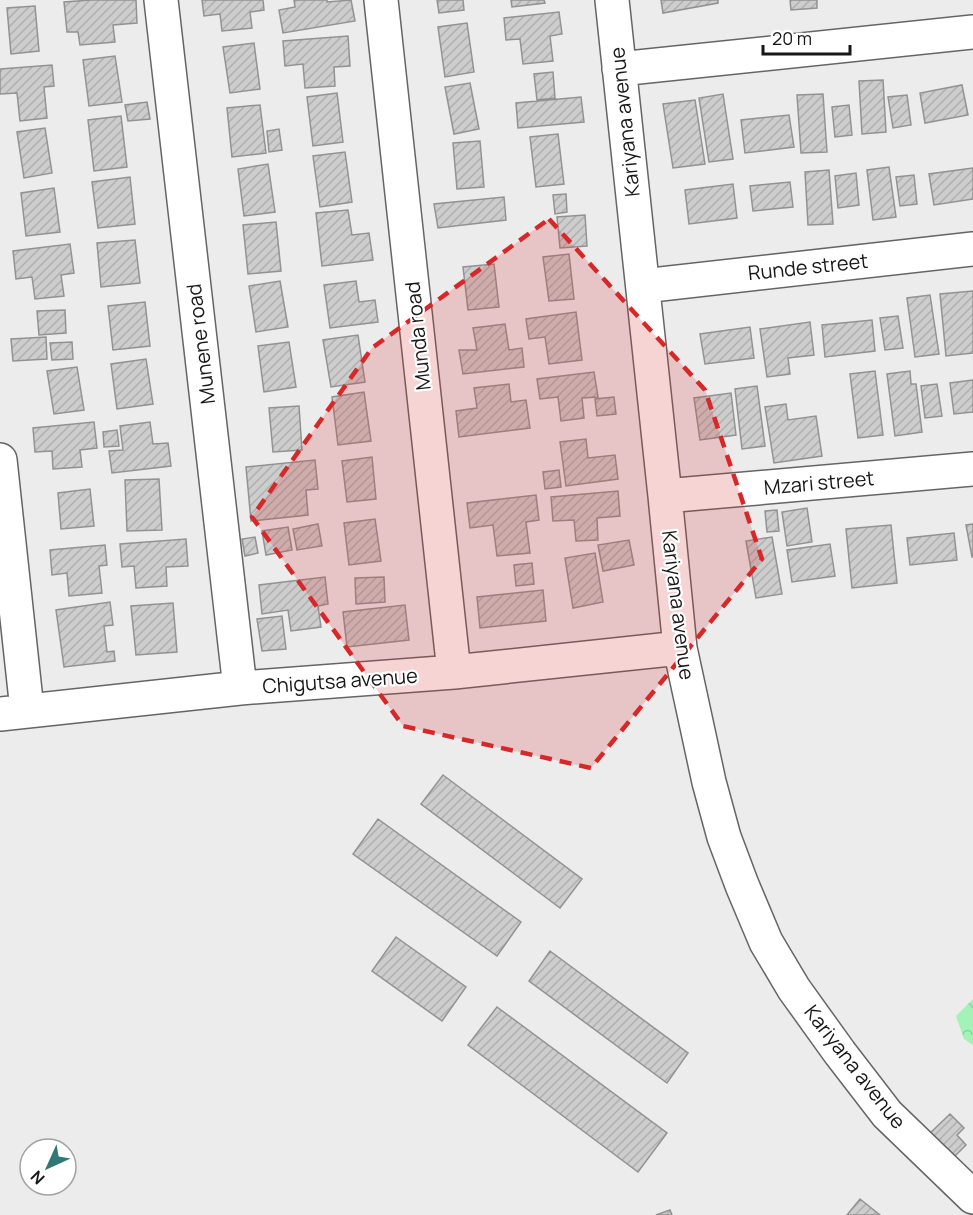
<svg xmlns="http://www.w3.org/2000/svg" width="973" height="1215" font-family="Manrope,sans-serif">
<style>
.forest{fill:url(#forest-crowns)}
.building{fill:url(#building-hatch);stroke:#939293;stroke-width:1.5}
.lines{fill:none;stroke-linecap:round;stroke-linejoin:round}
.minor-casing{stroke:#656566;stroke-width:36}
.minor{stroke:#fff;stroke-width:33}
.marked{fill:#d62828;fill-opacity:0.2;stroke:#d62828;stroke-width:4.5;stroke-dasharray:12 8;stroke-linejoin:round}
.labels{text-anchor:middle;stroke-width:4.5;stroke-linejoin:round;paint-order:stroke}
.street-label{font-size:20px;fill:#171718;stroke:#fff}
</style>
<defs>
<pattern id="forest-crowns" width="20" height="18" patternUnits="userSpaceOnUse" patternTransform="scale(1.5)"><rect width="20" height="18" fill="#a3f3b8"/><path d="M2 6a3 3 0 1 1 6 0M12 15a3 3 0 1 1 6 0" fill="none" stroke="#8cd09d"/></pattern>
<pattern id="building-hatch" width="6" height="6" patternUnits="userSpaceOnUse" patternTransform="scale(1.5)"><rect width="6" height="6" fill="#cecdce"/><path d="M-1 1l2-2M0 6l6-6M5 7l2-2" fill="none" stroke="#b0afb0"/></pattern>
</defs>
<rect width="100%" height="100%" fill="#ececed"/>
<!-- forest -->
<path class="forest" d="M973,999V1045L964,1039L956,1016Z"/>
<!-- building -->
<path class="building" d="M91,0H136L137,23L113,25L115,42L80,45L78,32H67L64,2Z
M202,0H263L264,10L250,12L252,28L222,31L220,14L204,16Z
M294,0H327V2L351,0L355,21L283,33L279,10L295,7Z
M437,0H463L464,10L439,13Z
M511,0H544L545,3L512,7Z
M661,0H718V3L663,13Z
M790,0H817V8L791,10Z
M35,6L39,51L11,54L7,8Z
M559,12L562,34L550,36L553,61L523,64L520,39L506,40L504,18Z
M467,23L474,72L445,77L438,27Z
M348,36L350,66L334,67L335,86L305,88L303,64L285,66L283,41Z
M254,43L260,89L230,93L223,47Z
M115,56L122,102L89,106L83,60Z
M52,65L54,86L44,87L47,118L20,121L17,93L0,94V69Z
M553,72L555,98L537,100L534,74Z
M883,80L886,132L862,134L859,81Z
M470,83L479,129L454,134L445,87Z
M962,85L968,115L925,123L920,93Z
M337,93L343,142L313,146L307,97Z
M723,94L733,159L709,162L699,98Z
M823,94L827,152L801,153L797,95Z
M907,95L911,125L893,128L888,97Z
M581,97L584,122L518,128L516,103Z
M695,100L705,164L673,168L663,104Z
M147,102L150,119L128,121L125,105Z
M260,105L266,153L232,157L227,108Z
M849,105L852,135L835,137L832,107Z
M789,115L794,147L745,153L741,120Z
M121,116L127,167L94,171L88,120Z
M45,128L52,173L24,178L17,132Z
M279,129L282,150L269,152L267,131Z
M558,134L564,184L536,187L530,137Z
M480,141L484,187L457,189L453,143Z
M345,152L352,202L320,207L313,156Z
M268,164L275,212L244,216L238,169Z
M889,167L896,217L873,220L867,170Z
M973,168V199L934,205L929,174Z
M829,170L833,224L808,225L805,172Z
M856,173L859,205L838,208L835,176Z
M914,175L917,204L900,206L896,177Z
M130,177L135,224L98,228L92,182Z
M790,182L793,207L753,211L750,186Z
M733,184L737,218L689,224L685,190Z
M54,188L60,232L26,236L21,193Z
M566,194L567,212L555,214L553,195Z
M504,197L506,220L438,228L434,204Z
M348,210L352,235L369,233L373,260L322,266L316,213Z
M585,215L587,246L560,248L557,217Z
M276,222L281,271L248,274L243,225Z
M135,240L140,283L101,287L97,243Z
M70,244L74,273L61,275L64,296L35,299L32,277L16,279L13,251Z
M569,254L574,299L549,301L543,257Z
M494,264L499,307L468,310L463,267Z
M280,281L288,327L256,332L249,286Z
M356,281L359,302L375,300L378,322L330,328L324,285Z
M973,291V353L946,356L940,294Z
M930,295L939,354L915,357L907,298Z
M145,302L150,346L113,350L108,306Z
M65,310L66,333L39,335L37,311Z
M576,312L582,360L549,364L545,337L529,339L526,319Z
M898,316L903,348L885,350L880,318Z
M872,320L875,351L825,357L822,325Z
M810,322L814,355L788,358L790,374L767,377L760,329Z
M505,324L509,350L522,348L524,367L463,374L459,350H477L473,328Z
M750,327L754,358L705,364L700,334Z
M358,335L365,382L331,387L323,340Z
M46,337L47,359L13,361L11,339Z
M72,342L73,359L52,360L50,343Z
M289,342L296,387L264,392L258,346Z
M146,359L153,404L117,409L111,364Z
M77,367L84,410L54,414L47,371Z
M875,371L883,435L858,438L850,374Z
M910,371L911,384H916L922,432L895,436L887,374Z
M594,372L598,397L582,398L584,418L561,421L558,397L540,399L537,379Z
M973,380V412L954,414L950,383Z
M509,384L511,402L526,400L530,428L459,437L456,411L477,408L474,388Z
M937,384L942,416L925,418L921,386Z
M757,386L765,446L742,449L735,389Z
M364,392L371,441L338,445L332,397Z
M731,393L736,435L700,440L694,398Z
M614,397L616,414L597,416L595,399Z
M786,404L788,420L816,416L822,456L774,463L765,407Z
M299,406L302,450L273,452L269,408Z
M94,422L97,448L80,450L82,467L53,469L52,451L35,452L33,428Z
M150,422L153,444L168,443L171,466L112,473L109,451L123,450L120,426Z
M117,430L119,446L104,447L103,432Z
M586,439L588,458L615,455L618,479L566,486L560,442Z
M372,457L376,499L347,502L342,461Z
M315,460L318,489L306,490L308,515L251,521L246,467Z
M559,470L561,487L545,489L543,472Z
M159,479L162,530L127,531L125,480Z
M90,489L94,526L61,529L58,493Z
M618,491L620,516L597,518L598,540L576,541L574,520L553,521L551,497Z
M536,495L539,520L526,522L530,553L497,556L493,525L470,528L467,503Z
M807,508L812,542L787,546L782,512Z
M777,510L779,531L767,532L765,511Z
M375,519L381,561L349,565L344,523Z
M318,524L322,546L297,550L293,529Z
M973,524V557H972L966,525Z
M891,525L897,583L852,588L846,529Z
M288,527L292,550L266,555L262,531Z
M954,533L957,560L910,565L907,538Z
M255,537L258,553L245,556L242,539Z
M772,537L782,594L756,598L746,541Z
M186,539L188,566L166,567L167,586L136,588L134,566L122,567L120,544Z
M629,540L634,565L603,571L598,545Z
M830,544L835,576L792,582L787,550Z
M105,545L107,565L99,566L102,593L69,596L67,573L52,575L50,550Z
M595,553L603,602L573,608L565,558Z
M532,563L534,584L516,586L514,565Z
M325,577L328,604L318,606L321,627L291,631L288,610L262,614L259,585Z
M384,577L385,602L356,604L355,578Z
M543,590L546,621L480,628L477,597Z
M110,602L113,625L104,626L107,652L114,651L115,661L64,667L56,610Z
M173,603L177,652L136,655L131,606Z
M405,605L409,640L347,647L343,612Z
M282,616L286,649L262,651L257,619Z
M443,775L582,879L560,908L421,804Z
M378,819L521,922L497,956L353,854Z
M396,937L466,987L442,1021L372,971Z
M550,951L688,1053L667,1083L529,981Z
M497,1007L667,1133L638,1172L468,1045Z
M950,1114L964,1128L957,1135L966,1145L951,1160L928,1135Z
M860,1199L880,1215H847Z
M670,1210L672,1215H656Z"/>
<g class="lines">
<defs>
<path id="minor" d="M161,0L240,688
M381,0L454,672
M612,0L665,496L680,648L709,782L724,837L742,885L766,942L794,989L840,1053L887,1114L973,1197
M619,69L973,32
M643,286L973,249
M0,460L27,710
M665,496L973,469
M0,714L240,688L454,672L680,648"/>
</defs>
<!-- minor casing -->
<use href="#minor" class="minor-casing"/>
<!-- minor -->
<use href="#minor" class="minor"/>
</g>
<!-- marked area -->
<path class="marked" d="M549,219L705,390L762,559L591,768L403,726L252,517L372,348Z"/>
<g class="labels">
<!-- street labels -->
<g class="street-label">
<text transform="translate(625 122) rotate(-96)" y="7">Kariyana avenue</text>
<text transform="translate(808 267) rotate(-6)" y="7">Runde street</text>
<text transform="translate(418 336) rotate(-96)" y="7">Munda road</text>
<text transform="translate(201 344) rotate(-97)" y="7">Munene road</text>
<text transform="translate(819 483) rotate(-5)" y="7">Mzari street</text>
<text transform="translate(678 605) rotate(83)" y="7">Kariyana avenue</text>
<text transform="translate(340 681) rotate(-4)" y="7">Chigutsa avenue</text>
<text transform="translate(855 1067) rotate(52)" y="7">Kariyana avenue</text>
</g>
</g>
<!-- north arrow -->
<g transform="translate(48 1167) rotate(225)"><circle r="28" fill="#ffffff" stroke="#a2a2a3" stroke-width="1.5"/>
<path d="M0-4.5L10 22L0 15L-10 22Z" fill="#2f7874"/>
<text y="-9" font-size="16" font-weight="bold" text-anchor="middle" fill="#171718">N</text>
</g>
<!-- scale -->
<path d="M763 45v9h87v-9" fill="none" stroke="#171718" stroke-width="3"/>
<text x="772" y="45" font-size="18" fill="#171718" stroke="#ffffff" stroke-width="4.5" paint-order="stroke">20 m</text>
</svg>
